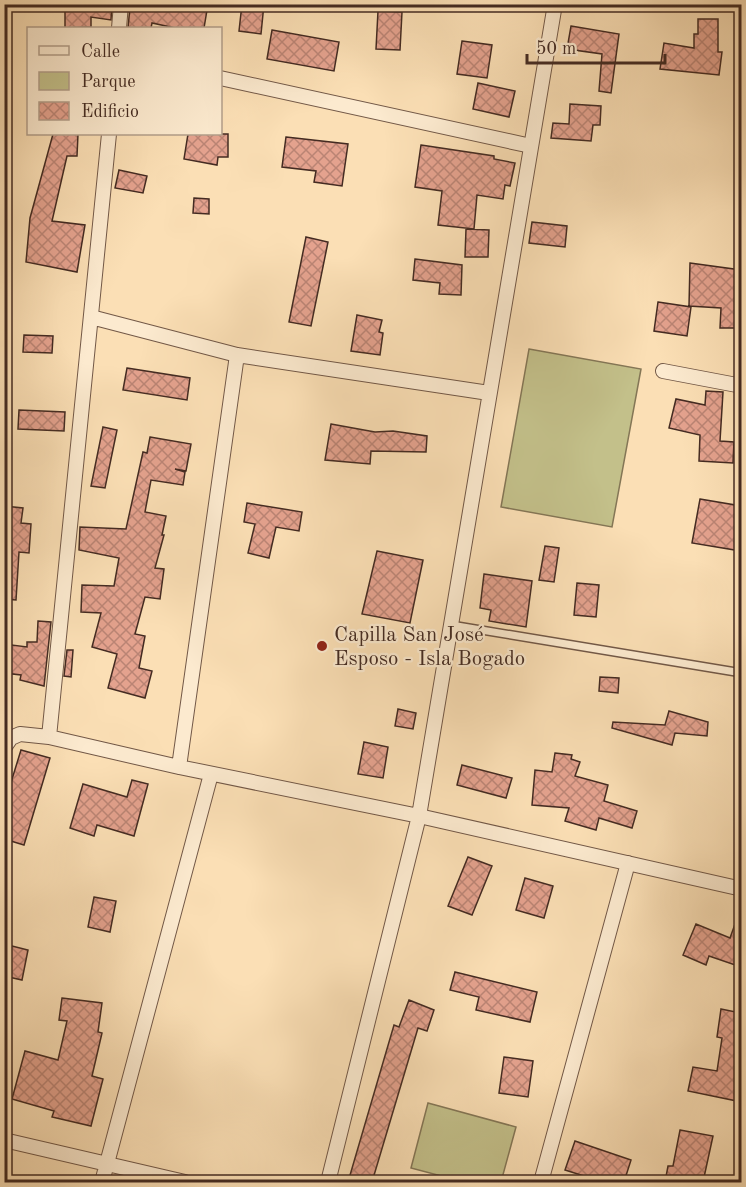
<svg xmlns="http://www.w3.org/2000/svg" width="746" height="1187" font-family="'Old Standard TT',serif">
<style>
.green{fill:#c3c08a;stroke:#847656;stroke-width:1.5}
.building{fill:url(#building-cross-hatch);stroke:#442b22;stroke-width:1.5}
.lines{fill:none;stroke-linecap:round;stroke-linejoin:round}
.lane-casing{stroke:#725847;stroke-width:10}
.street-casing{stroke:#725847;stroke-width:16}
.lane{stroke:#fceacf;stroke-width:7}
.street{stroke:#fceacf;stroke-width:14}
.poi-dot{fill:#8f2418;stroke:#fceacf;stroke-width:2}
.labels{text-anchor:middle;stroke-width:4.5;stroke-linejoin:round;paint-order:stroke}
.poi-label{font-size:21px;fill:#442b22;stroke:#fceacf;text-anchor:start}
</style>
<defs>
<pattern id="building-cross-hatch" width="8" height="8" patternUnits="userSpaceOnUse" patternTransform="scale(1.5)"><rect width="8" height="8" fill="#e4a28e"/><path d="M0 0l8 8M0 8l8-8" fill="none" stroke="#ba8474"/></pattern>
</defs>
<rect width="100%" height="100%" fill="#fbdfb5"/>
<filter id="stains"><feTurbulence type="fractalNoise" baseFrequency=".00333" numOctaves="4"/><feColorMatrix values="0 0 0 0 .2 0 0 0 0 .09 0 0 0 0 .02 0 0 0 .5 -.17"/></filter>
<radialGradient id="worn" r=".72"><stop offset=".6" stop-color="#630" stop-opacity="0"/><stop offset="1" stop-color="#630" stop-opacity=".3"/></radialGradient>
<!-- green -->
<path class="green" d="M529,349L641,369L612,527L501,507Z
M428,1103L516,1127L501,1182H464L411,1168Z"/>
<!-- building -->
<path class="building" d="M65,4H112L111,20L91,17V27L65,28Z
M144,4H208L204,28H175L152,23L151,28H128L130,7L144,11Z
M242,4H264L261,34L239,31Z
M378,11L402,12L400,50L376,49Z
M698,19H718V52H722L719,75L660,69L664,43L694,48V34H698Z
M571,26L619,34L611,93L599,91L602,54L567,49Z
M272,30L339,42L334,71L267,59Z
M462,41L492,45L487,78L457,74Z
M478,83L515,91L509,117L473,109Z
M570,104L601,106L600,125H593L591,141L551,138L553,123L569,124Z
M53,134H78L77,156H67L52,221L85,225L77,272L26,262L30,218Z
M188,134H228V157H218L217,165L184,159Z
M286,137L348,144L342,186L314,182L316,171L282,167Z
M421,145L494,156V159L515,163L510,186L505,185L503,199L477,195L474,229L438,225L442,191L415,187Z
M119,170L147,176L143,193L115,188Z
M194,198L209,199V214L193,213Z
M532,222L567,226L565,247L529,243Z
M466,229L489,230L488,257H465Z
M306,237L328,242L311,326L289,322Z
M415,259L462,265L461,295L439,294L440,283L413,280Z
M690,263L741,270V328H720L721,308L689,306Z
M658,302L691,307L687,336L654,331Z
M357,315L382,320L379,332L383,333L380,355L351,351Z
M24,335L53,336L52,353L23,352Z
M127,368L190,378L187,400L123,390Z
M706,391L723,392L720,441L734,442L733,463L699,461L700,435L669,428L676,399L705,405Z
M19,410L65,412L64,431L18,429Z
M331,424L375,432L393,431L427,436L426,452L371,451L370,464L325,460Z
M103,427L117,430L105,488L91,486Z
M150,437L191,444L186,471L175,469L185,472L183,485L151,480L145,512L166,516L162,535H164L155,568L164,569L160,599L145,597L135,634L145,636L139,668L152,671L145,698L108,688L117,654L92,647L101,613L81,612L82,585L114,586L119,558L79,550L80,527L126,529L143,452L147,453Z
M700,499L741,506V551L692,543Z
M247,503L302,512L299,531L276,527L269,558L248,553L255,524L244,522Z
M4,506L23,508L21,523L31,524L29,553L19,552L16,600L4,599Z
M545,546L559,548L554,582L539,580Z
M377,551L423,560L410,623L362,614Z
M484,574L532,581L526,627L489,621L491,610L480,608Z
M577,583L599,585L596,617L574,615Z
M38,621L51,622L44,686L20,680L21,675L4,673V644L27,647V642H37Z
M67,650H73L71,677L64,676Z
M600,677L619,678L618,693L599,691Z
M398,709L416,713L413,729L395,726Z
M669,711L708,722L707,736L675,733L672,745L612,728L613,722L665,725Z
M364,742L388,747L383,778L358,774Z
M21,750L50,758L24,845L4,839V805Z
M555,753L572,755L571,759L580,762L575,776L608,785L604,801L637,811L632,828L599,818L596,830L565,821L569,808L532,805L535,770L552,772Z
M462,765L512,778L506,798L457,785Z
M132,780L148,784L134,836L97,825L94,836L70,828L83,784L127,797Z
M468,857L492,866L472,915L448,906Z
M525,878L553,886L544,918L516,910Z
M94,897L116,901L110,932L88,927Z
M739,913H741V967L709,956L706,965L683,955L696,924L730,938Z
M4,944L28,950L22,980L4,976Z
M455,972L537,992L530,1022L476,1010L479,997L450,990Z
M62,998L102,1003L98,1032L102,1033L92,1076L103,1079L91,1126L52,1117L54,1111L12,1099L25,1051L58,1060L67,1021L59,1020Z
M409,1000L434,1010L427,1031L418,1028L372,1182H348L394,1025L399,1027Z
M721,1009L741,1013V1079L737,1101L688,1091L693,1067L717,1071L722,1038L717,1037Z
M504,1057L533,1061L528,1097L499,1093Z
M680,1130L713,1136L703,1182H665L668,1166H673Z
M575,1141L631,1160L624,1182H603L565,1170Z"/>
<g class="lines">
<defs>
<path id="lane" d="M451,625L742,673"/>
<path id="street" d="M119,28L121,4
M220,78L531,146
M91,317L237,355L489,393
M663,371L742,386
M49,737L109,134
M4,748L11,738L20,734L49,737L179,767L419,816L742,889
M179,767L237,355
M4,1140L185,1182
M102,1182L211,774
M328,1182L419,816L555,4
M541,1182L628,863"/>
</defs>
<!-- lane casing -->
<use href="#lane" class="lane-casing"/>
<!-- street casing -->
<use href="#street" class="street-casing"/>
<!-- lane -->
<use href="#lane" class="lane"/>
<!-- street -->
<use href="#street" class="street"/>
</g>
<!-- markers -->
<circle class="poi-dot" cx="322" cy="646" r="6"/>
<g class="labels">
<!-- poi labels -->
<g class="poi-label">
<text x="334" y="641">Capilla San José<tspan x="334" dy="24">Esposo - Isla Bogado</tspan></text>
</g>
</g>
<!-- margin -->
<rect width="746" height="1187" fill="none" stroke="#fbdfb5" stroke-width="24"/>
<rect x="6" y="6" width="734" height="1175" fill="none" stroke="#442b22" stroke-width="3"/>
<rect x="12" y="12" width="722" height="1163" fill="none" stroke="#442b22" stroke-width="1.5"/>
<!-- legend -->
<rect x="27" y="27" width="195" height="108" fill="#fceacf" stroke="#b29e8a" stroke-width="1.5"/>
<rect x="39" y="46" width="30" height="9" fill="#fceacf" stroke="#b29e8a" stroke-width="1.5"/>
<text x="81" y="57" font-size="18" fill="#442b22">Calle</text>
<rect x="39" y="72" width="30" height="18" fill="#c3c08a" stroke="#b29e8a" stroke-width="1.5"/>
<text x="81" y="87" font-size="18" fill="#442b22">Parque</text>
<rect x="39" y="102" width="30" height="18" fill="url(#building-cross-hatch)" stroke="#b29e8a" stroke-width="1.5"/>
<text x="81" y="117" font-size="18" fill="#442b22">Edificio</text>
<!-- scale -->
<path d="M527 54v9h138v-9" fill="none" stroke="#442b22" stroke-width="3"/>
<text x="536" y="54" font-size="18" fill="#442b22" stroke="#fceacf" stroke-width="4.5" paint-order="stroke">50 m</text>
<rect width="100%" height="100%" filter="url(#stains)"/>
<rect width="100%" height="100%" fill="url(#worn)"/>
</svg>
